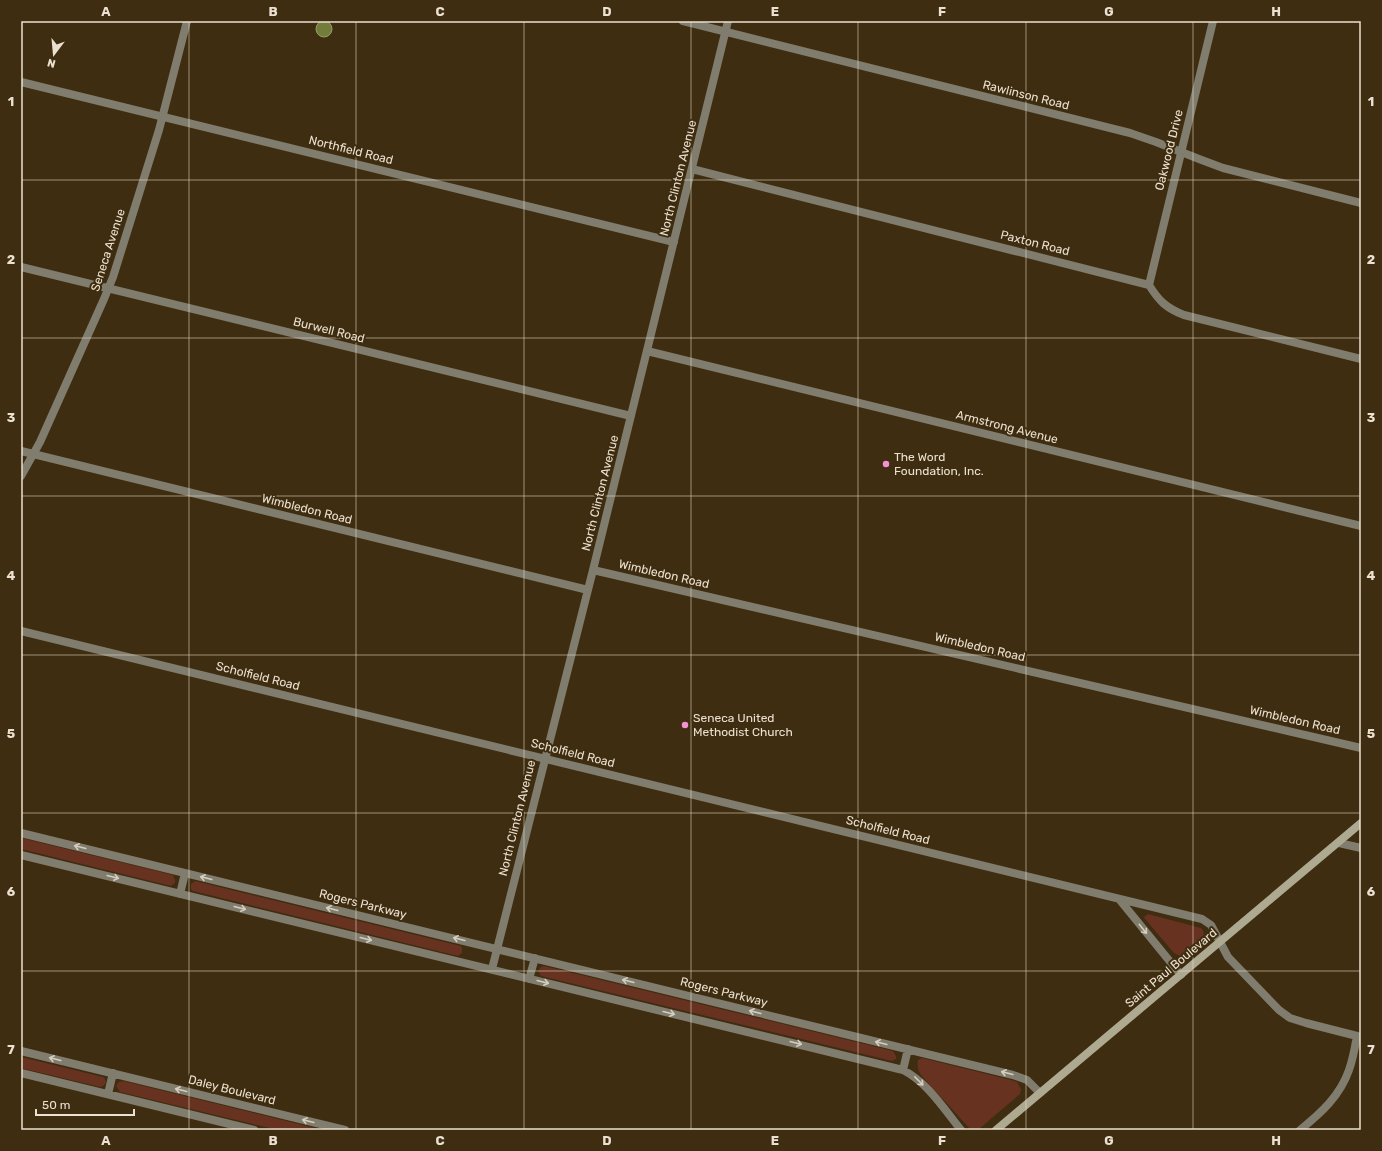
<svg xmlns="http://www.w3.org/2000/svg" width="1382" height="1151" font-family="Rubik,sans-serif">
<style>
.green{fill:#673220}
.water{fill:#727d3b;stroke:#979b68}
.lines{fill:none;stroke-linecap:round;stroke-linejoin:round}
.minor{stroke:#807d6e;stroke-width:8}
.tertiary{stroke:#807d6e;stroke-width:8}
.secondary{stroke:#aea991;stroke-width:8}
.oneway{stroke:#d6cdbd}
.grid{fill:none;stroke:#ece1d1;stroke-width:1;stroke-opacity:0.55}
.poi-dot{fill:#f491d3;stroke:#3e2d10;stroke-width:1.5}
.labels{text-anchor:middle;stroke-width:4;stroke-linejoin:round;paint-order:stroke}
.street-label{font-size:12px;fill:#ece1d1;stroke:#3e2d10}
.poi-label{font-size:12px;fill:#ece1d1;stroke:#3e2d10;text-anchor:start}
.neatline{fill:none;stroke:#ece1d1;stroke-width:1.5}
.grid-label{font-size:13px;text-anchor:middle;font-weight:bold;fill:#ece1d1}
</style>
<rect width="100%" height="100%" fill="#3e2d10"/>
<!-- green -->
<path class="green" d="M21,838L173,875L175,880V883L171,886L21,849Z
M195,881L461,946L462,948V953L458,956L193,891L191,889V884Z
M1148,914L1201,928L1204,932L1202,942L1186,956H1180L1174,953L1145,919L1144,917Z
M544,966L893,1051L896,1056V1059L892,1061L888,1060L541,976L538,971L541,967Z
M21,1057L103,1077L105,1079L106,1083L103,1086L100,1087L21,1068Z
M922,1058L1011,1080L1017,1082L1021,1089L1020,1094L979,1129H970L920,1074C918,1069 917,1066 918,1060Z
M123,1081L323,1130H278L120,1092L116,1086L119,1082Z"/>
<!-- water -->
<path class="water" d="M316 29a8 8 0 1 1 16 0a8 8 0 1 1-16 0Z"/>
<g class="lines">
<!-- minor -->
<path class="minor" d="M683,21L1130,133L1156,142L1199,159L1223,168L1361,203
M21,82L674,242
M692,169L1149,285C1159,301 1166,308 1184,315L1361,359
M21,267L631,416
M1149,285L1213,21
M647,351L1361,526
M21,451L588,590
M593,570L1361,748
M21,631L1202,919L1211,925L1228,957L1279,1010L1290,1018L1306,1023L1361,1037
M21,833L1013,1075L1027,1080L1040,1093
M1339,843L1361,848
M21,855L903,1070C927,1082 944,1109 961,1130
M180,894L185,873
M1119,899L1181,975
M492,969L593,570L728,21
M529,979L535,958
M21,1051L345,1130
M903,1070L908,1049
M21,1073L254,1130
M108,1094L113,1073
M1300,1130C1321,1113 1340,1096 1349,1070C1353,1059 1355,1047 1357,1036"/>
<!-- tertiary -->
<path class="tertiary" d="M21,476L40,442L104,299L113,277L159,130L187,21"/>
<!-- secondary -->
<path class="secondary" d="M996,1130L1361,823"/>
</g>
<!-- one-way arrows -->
<defs><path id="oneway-shaft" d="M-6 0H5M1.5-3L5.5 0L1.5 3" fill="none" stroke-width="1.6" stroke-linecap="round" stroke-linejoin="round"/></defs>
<g class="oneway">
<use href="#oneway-shaft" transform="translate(80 847) rotate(-166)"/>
<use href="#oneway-shaft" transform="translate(113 877) rotate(14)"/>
<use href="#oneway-shaft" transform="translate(206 878) rotate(-166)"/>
<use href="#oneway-shaft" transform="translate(240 908) rotate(14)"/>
<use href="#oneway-shaft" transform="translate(332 909) rotate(-166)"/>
<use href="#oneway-shaft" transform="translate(1143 929) rotate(51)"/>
<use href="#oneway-shaft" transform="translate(366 939) rotate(14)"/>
<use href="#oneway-shaft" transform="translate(459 939) rotate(-166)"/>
<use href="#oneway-shaft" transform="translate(628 981) rotate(-166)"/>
<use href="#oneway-shaft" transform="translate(543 982) rotate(14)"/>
<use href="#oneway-shaft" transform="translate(755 1012) rotate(-166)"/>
<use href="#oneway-shaft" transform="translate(669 1013) rotate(14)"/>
<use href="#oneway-shaft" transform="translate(796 1043) rotate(14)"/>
<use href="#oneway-shaft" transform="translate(881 1043) rotate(-166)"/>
<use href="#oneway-shaft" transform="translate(55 1059) rotate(-166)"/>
<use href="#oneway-shaft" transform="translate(1007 1073) rotate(-166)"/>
<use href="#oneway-shaft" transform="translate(919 1081) rotate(45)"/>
<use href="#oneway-shaft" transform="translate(181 1090) rotate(-166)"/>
<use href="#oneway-shaft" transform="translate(308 1121) rotate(-166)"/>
</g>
<!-- grid -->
<path class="grid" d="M189,21V1130M356,21V1130M524,21V1130M691,21V1130M858,21V1130M1026,21V1130M1193,21V1130M21,180H1361M21,338H1361M21,496H1361M21,655H1361M21,813H1361M21,971H1361"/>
<!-- markers -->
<g class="poi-dot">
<circle cx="886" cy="464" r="4"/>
<circle cx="685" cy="725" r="4"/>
</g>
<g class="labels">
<!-- street labels -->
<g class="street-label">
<text transform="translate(1026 95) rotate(14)" y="4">Rawlinson Road</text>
<text transform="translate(351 150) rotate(14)" y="4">Northfield Road</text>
<text transform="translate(1169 150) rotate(-76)" y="4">Oakwood Drive</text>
<text transform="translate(678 178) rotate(-76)" y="4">North Clinton Avenue</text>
<text transform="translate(1035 243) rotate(14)" y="4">Paxton Road</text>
<text transform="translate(108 250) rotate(-72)" y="4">Seneca Avenue</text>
<text transform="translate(329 330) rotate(14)" y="4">Burwell Road</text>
<text transform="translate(1007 427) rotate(14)" y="4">Armstrong Avenue</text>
<text transform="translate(600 493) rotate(-76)" y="4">North Clinton Avenue</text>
<text transform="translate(307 509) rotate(14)" y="4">Wimbledon Road</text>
<text transform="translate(664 574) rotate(13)" y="4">Wimbledon Road</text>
<text transform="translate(980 647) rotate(13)" y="4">Wimbledon Road</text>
<text transform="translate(258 676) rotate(14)" y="4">Scholfield Road</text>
<text transform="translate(1295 720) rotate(13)" y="4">Wimbledon Road</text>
<text transform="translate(573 753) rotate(14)" y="4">Scholfield Road</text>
<text transform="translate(517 818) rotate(-76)" y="4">North Clinton Avenue</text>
<text transform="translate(888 830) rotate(14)" y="4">Scholfield Road</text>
<text transform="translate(363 904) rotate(14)" y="4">Rogers Parkway</text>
<text transform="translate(1171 968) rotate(-40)" y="4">Saint Paul Boulevard</text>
<text transform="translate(724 992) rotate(14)" y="4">Rogers Parkway</text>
<text transform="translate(232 1090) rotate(14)" y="4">Daley Boulevard</text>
</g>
<!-- poi labels -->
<g class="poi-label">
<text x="894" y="461">The Word<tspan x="894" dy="14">Foundation, Inc.</tspan></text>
<text x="693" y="722">Seneca United<tspan x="693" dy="14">Methodist Church</tspan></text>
</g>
</g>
<!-- border -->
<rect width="1382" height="1151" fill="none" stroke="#3e2d10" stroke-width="44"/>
<!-- north arrow -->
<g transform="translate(54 54) rotate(196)" stroke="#3e2d10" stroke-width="3" paint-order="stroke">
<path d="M0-3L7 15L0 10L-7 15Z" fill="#ece1d1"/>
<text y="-6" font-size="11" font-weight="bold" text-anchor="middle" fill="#ece1d1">N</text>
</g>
<!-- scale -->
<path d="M36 1109v6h98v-6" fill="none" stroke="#ece1d1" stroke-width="2"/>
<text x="42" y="1109" font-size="12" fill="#ece1d1" stroke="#3e2d10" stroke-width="3" paint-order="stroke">50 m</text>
<rect x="22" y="22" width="1338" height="1107" class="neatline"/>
<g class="grid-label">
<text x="106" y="16">A</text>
<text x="273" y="16">B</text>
<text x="440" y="16">C</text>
<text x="607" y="16">D</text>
<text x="775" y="16">E</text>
<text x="942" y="16">F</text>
<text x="1109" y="16">G</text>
<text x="1276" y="16">H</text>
<text x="11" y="106">1</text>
<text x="1371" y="106">1</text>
<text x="11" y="264">2</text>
<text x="1371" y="264">2</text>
<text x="11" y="422">3</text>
<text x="1371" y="422">3</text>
<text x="11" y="580">4</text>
<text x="1371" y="580">4</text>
<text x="11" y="738">5</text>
<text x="1371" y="738">5</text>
<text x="11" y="896">6</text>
<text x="1371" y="896">6</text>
<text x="11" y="1054">7</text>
<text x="1371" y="1054">7</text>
<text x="106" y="1145">A</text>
<text x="273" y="1145">B</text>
<text x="440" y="1145">C</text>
<text x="607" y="1145">D</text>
<text x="775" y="1145">E</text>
<text x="942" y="1145">F</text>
<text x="1109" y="1145">G</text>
<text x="1276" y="1145">H</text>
</g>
</svg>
